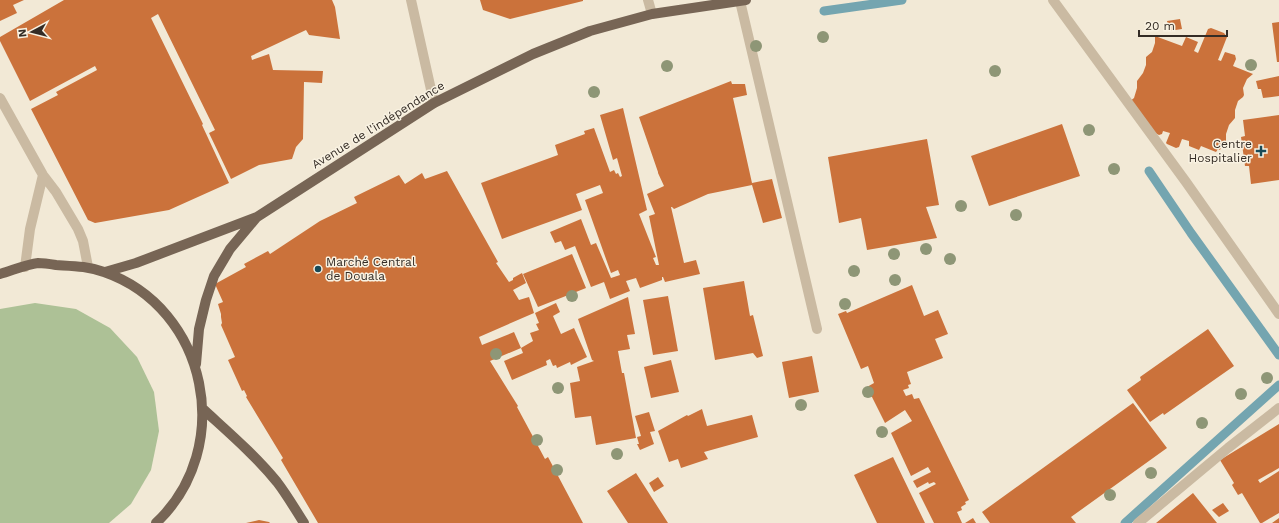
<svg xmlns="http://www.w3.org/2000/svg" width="1279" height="523" font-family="'Work Sans',sans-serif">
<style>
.green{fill:#adc196}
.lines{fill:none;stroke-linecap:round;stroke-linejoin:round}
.stream{stroke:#74a5b0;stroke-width:9}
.building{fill:#cb723b}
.minor{stroke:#cabaa2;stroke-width:10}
.major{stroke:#776555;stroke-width:10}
.tree{fill:#8e9676}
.poi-dot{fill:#194a57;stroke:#f9f2e2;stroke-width:1.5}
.labels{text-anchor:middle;stroke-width:3;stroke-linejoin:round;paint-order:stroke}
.street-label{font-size:12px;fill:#342c25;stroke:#f9f2e2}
.poi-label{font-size:12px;fill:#342c25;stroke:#f9f2e2;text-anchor:end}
</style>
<rect width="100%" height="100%" fill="#f2e9d6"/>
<!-- green -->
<path class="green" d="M35,303L76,309L110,328L137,357L154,392L159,431L151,470L131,504L109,523H0V309Z"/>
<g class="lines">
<!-- stream -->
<path class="stream" d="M824,11L902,0
M1149,171L1191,233L1279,355
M1125,523L1279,385"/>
</g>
<!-- building -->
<path class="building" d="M0,0H24L13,5L17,13L0,21Z
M64,0H332L335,7L340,39L309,35L306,30L251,56L252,60L269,54L273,70L323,71L322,83L304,82L303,139L296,147L292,159L259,165L231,179L209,133L215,130L158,14L151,18L203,124L202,125L229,183L169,210L95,223L88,220L31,109L58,95L56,92L97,70L95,66L30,101L0,41V37Z
M480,0H583V1L510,19L483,10Z
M1180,19L1182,29L1169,31L1167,21Z
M1279,22V62H1277L1272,23Z
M1211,28L1224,33L1227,37L1218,60L1221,61L1225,52L1235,55L1236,59L1233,66L1253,74L1247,79L1243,88L1244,95L1243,97L1238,101L1235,110V118L1229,125L1226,134V142L1222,144L1220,150L1218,149L1216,152L1201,146L1199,150L1189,146V141L1182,139L1179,147L1176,148L1167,144L1166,143L1170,133L1163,131L1162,134L1159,135L1151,131L1129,102L1134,98L1137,88V81L1143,73L1146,65V57L1152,52L1155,43V36L1182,46L1186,37L1198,42L1194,51L1198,53L1208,29Z
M1279,76V96L1263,98L1261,89H1258L1256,81Z
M731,81L732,84H745L747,95L733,98L752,183L772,179L782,218L763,223L752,185L708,194L674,209L672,207H671L684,263L696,260L700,274L665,282L663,277H662V280L640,288L636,278L626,281L630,291L610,299L604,282L591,287L575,246L565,250L561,241L555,243L550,232L581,219L591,245L596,243L611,278L620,275L618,270L611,273L585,200L603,193L600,185L576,194L582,210L502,239L481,183L558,155L555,145L585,134L584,131L594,128L610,172L614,170L616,174L618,173L620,177L622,176L617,158L613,160L600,115L623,108L647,210L639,214L656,257L653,258L656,265H659L649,216L655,214L647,194L664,186L658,173V172L639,117Z
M1279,115V180L1251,184L1249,166H1245L1241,137L1245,136L1243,120Z
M1062,124L1080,176L989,206L971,156Z
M927,139L939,205L926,207L937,238L867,250L861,218L839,223L828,157Z
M447,171L498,262L496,263L509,282L513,280V278L522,273L526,283L513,290L519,300L529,297L534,313L479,337L482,345L514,332L521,348L490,361L518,406L517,407L545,459L548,457L583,523H318L281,460L283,458L246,397L247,396L244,390L242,391L228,360L235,357L221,325L222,323L221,317V314L218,304L223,302L215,284L246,267L244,264L268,251L270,254L320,221L357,203L354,197L399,175L405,184L422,173L425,179Z
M572,254L586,288L538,307L523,274Z
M744,281L750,316L753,315L763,356L757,358L753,353L715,360L703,288Z
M912,285L924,316L938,310L948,334L935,339L943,358L907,372L911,384L908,385L909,388L903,390L906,396L912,394L914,399L919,398L969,500L965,502L966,504L961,507L962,510L957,512L962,523H934L919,493L936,484L934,482L929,484L928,482L917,488L913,481L931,472L928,467L911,476L891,433L912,421L905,410L885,423L867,387L874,383L868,366L861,369L838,314L846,311L847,313Z
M668,296L678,351L653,355L643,300Z
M628,297L635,334L627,335L630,349L618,351L622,373H624L636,438L596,445L591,416L575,418L570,383L580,381L577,367L594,361L592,360L578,319Z
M556,303L560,312L553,316L561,334L574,328L587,357L571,365L570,362L557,368L556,365L553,366L550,359L546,361L547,365L512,380L504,361L523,353L521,348L533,341L530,333L539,330L536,324L539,323L535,313Z
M1208,329L1234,366L1164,415L1163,413L1150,422L1127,390L1141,380L1140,377Z
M812,356L819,392L789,398L782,362Z
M671,360L679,392L651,398L644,367Z
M1133,403L1167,448L1071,517L1076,523H990L982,512Z
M702,409L707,426L752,415L758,437L704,452L708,459L681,468L678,459L669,462L658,431L687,415L688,416Z
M649,412L655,431L650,432L654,444L640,450L637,444H639L637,437L641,436L635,416Z
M1279,424V468L1258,480L1260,483L1279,471V513L1262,523H1260L1242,493L1238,495L1232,485L1234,483L1220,460Z
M893,457L925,523H877L854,475Z
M636,473L668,523H628L607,491Z
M658,477L664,486L654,492L649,483Z
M1193,493L1217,523H1156Z
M1223,503L1229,511L1219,517L1212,510Z
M973,518L976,523H965Z
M1279,518V523H1272Z
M259,520L269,522L270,523H246Z"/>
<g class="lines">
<!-- minor -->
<path class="minor" d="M411,0L434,103
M648,0L652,14
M1053,0L1186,182L1279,314
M740,1L817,329
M0,98L43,175L56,192L78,229L83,241L88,267
M25,267L30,229L43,175
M1138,523L1228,448L1279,408"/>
<!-- major -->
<path class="major" d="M105,272L136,263L257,217L434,103L533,54L590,31L652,14L746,0
M0,274C11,271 27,264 38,263C44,263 50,264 56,265C72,266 88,266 104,272C208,308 236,448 156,523
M196,364L199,329L206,300L214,276L230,249L256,218
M203,409C228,432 255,455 277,482C287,495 295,509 304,523"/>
</g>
<!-- trees -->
<g class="tree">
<circle cx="823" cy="37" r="6"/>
<circle cx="756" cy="46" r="6"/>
<circle cx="1251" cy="65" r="6"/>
<circle cx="667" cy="66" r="6"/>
<circle cx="995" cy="71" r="6"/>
<circle cx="594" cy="92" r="6"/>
<circle cx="1089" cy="130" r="6"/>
<circle cx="1114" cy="169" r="6"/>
<circle cx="961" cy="206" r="6"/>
<circle cx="1016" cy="215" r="6"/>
<circle cx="926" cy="249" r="6"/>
<circle cx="894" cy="254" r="6"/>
<circle cx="950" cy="259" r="6"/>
<circle cx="854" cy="271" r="6"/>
<circle cx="895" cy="280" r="6"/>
<circle cx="572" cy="296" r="6"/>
<circle cx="845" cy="304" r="6"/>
<circle cx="496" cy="354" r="6"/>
<circle cx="1267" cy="378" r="6"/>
<circle cx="558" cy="388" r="6"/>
<circle cx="868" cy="392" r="6"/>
<circle cx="1241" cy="394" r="6"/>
<circle cx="801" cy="405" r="6"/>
<circle cx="1202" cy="423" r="6"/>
<circle cx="882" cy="432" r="6"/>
<circle cx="537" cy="440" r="6"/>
<circle cx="617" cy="454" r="6"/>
<circle cx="557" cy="470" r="6"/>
<circle cx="1151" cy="473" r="6"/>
<circle cx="1110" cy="495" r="6"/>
</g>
<!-- markers -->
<g class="poi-dot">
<path d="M1259 145h4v4h4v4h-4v4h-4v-4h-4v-4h4z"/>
<circle cx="318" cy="269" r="4"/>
</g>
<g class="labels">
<!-- street labels -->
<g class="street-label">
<text transform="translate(378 125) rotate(-32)" y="4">Avenue de l'indépendance</text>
</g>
<!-- poi labels -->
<g class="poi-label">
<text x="1252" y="148">Centre<tspan x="1252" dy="14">Hospitalier</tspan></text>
<text x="326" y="266" text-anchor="start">Marché Central<tspan x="326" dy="14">de Douala</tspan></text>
</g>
</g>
<!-- north arrow -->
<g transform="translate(32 32) rotate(263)" stroke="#f9f2e2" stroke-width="3" paint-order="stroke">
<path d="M0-3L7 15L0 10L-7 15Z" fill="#342c25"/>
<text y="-6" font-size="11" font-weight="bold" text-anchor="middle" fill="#342c25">N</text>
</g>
<!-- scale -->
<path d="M1139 30v6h88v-6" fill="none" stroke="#342c25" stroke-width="2"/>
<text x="1145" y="30" font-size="12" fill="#342c25" stroke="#f9f2e2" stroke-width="3" paint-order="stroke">20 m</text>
</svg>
